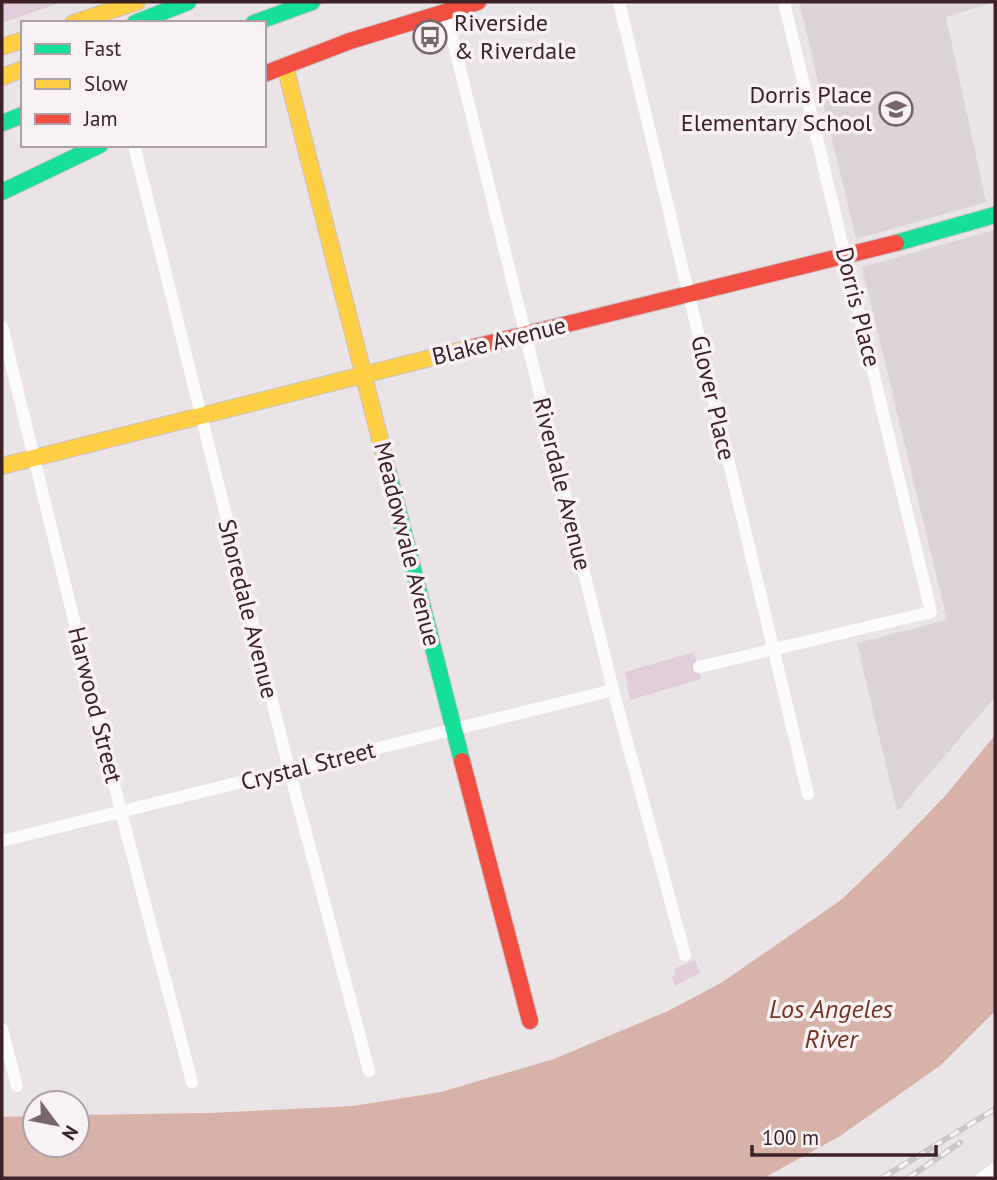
<svg xmlns="http://www.w3.org/2000/svg" width="997" height="1180" font-family="'PT Sans',sans-serif">
<style>
.built{fill:#ddd4d7}
.green{fill:#e2cdda}
.water{fill:#d7b2a6}
.lines{fill:none;stroke-linecap:round;stroke-linejoin:round}
.fast-casing{stroke:#c9c0c3;stroke-width:18}
.slow-casing{stroke:#c9c0c3;stroke-width:18}
.jam-casing{stroke:#c9c0c3;stroke-width:18}
.street{stroke:#fcfbfb;stroke-width:12}
.fast{stroke:#16e098;stroke-width:16}
.slow{stroke:#ffcf43;stroke-width:16}
.jam{stroke:#f24e42;stroke-width:16}
.rail-casing{stroke:#cbc7c7;stroke-width:6}
.rail{stroke:#f8f2f5;stroke-width:3.5;stroke-dasharray:10;stroke-linecap:butt}
.labels{text-anchor:middle;stroke-width:7;stroke-linejoin:round;paint-order:stroke}
.poi-label{font-size:24px;fill:#3c2227;stroke:#f8f2f5;text-anchor:start}
.street-label{font-size:24px;fill:#3c2227;stroke:#f8f2f5}
.water-label{font-size:26px;font-style:italic;fill:#76341e;stroke:#f8f2f5}
</style>
<rect width="100%" height="100%" fill="#eae4e6"/>
<!-- built -->
<path class="built" d="M799,2H995L946,17L986,202L856,239Z
M995,230V697L897,812L857,643L947,620L862,267Z"/>
<!-- green -->
<path class="green" d="M2,2H62L2,23Z
M694,652L701,679L630,700L625,672Z
M695,960L700,973L675,986L672,976L675,975L674,969Z"/>
<!-- water -->
<path class="water" d="M995,735V1011L941,1065L840,1136L764,1178H2V1117L35,1116V1145H77V1115L209,1113L353,1106L441,1092L554,1059L668,1011L721,983L841,900L890,853L946,795Z"/>
<g class="lines">
<defs>
<path id="fast" d="M135,23L188,2
M254,23L312,2
M2,123L23,115
M2,192L100,145
M896,243L995,215
M385,459L462,761"/>
<path id="slow" d="M73,23L137,2
M2,47L23,40
M285,66L385,459
M2,77L23,69
M2,466L474,347"/>
<path id="jam" d="M264,74L350,41L478,2
M474,347L896,243
M462,761L530,1021"/>
</defs>
<!-- fast casing -->
<use href="#fast" class="fast-casing"/>
<!-- slow casing -->
<use href="#slow" class="slow-casing"/>
<!-- jam casing -->
<use href="#jam" class="jam-casing"/>
<!-- street -->
<path class="street" d="M619,2L808,794
M446,12L613,690L685,955
M134,145L288,765L369,1071
M2,327L121,812L192,1082
M699,667L931,612L784,2
M2,841L613,690
M2,1029L17,1086
M982,1178L995,1169"/>
<!-- fast -->
<use href="#fast" class="fast"/>
<!-- slow -->
<use href="#slow" class="slow"/>
<!-- jam -->
<use href="#jam" class="jam"/>
<defs>
<path id="rail" d="M882,1178L995,1109
M908,1178L960,1143"/>
</defs>
<!-- rail casing -->
<use href="#rail" class="rail-casing"/>
<!-- rail -->
<use href="#rail" class="rail"/>
</g>
<!-- icons -->
<defs>
<symbol id="bus-ring" viewBox="-11 -11 22 22"><circle r="9.5" fill="#f8f2f5" stroke="#79666a" stroke-width="1.5"/><path d="M-5-6H5V4H4V6H2V4H-2V6H-4V4H-5ZM-3.5-4V0h7V-4ZM-3.5 1.2v1.5H-2V1.2ZM2 1.2v1.5H3.5V1.2Z" fill="#79666a"/></symbol>
<symbol id="school-ring" viewBox="-11 -11 22 22"><circle r="9.5" fill="#f8f2f5" stroke="#79666a" stroke-width="1.5"/><path d="M0-5L7-2L0 1L-7-2ZM-4 1L0 2.5L4 1V4Q0 6-4 4Z" fill="#79666a"/></symbol>
</defs>
<g fill-rule="evenodd">
<use href="#bus-ring" x="411" y="18" width="38" height="38"/>
<use href="#school-ring" x="877" y="90" width="38" height="38"/>
</g>
<g class="labels">
<!-- poi labels -->
<g class="poi-label">
<text x="454" y="31">Riverside<tspan x="454" dy="28">&amp; Riverdale</tspan></text>
<text x="872" y="103" text-anchor="end">Dorris Place<tspan x="872" dy="28">Elementary School</tspan></text>
</g>
<!-- street labels -->
<g class="street-label">
<text transform="translate(858 307) rotate(76)" y="8">Dorris Place</text>
<text transform="translate(499 341) rotate(-14)" y="8">Blake Avenue</text>
<text transform="translate(713 398) rotate(77)" y="8">Glover Place</text>
<text transform="translate(562 484) rotate(76)" y="8">Riverdale Avenue</text>
<text transform="translate(407 544) rotate(76)" y="8">Meadowvale Avenue</text>
<text transform="translate(248 609) rotate(76)" y="8">Shoredale Avenue</text>
<text transform="translate(95 705) rotate(76)" y="8">Harwood Street</text>
<text transform="translate(308 766) rotate(-14)" y="8">Crystal Street</text>
</g>
<!-- water labels -->
<g class="water-label">
<text x="831" y="1018">Los Angeles<tspan x="831" dy="30">River</tspan></text>
</g>
</g>
<!-- border -->
<rect width="997" height="1180" fill="none" stroke="#3c2227" stroke-width="7"/>
<!-- legend -->
<rect x="21" y="21" width="245" height="126" fill="#f8f2f5" stroke="#ad9fa3" stroke-width="2"/>
<rect x="35" y="44" width="35" height="10" fill="#16e098" stroke="#ad9fa3" stroke-width="2"/>
<text x="84" y="56" font-size="21" fill="#3c2227">Fast</text>
<rect x="35" y="79" width="35" height="10" fill="#ffcf43" stroke="#ad9fa3" stroke-width="2"/>
<text x="84" y="91" font-size="21" fill="#3c2227">Slow</text>
<rect x="35" y="114" width="35" height="10" fill="#f24e42" stroke="#ad9fa3" stroke-width="2"/>
<text x="84" y="126" font-size="21" fill="#3c2227">Jam</text>
<!-- north arrow -->
<g transform="translate(56 1124) rotate(122)"><circle r="33" fill="#f8f2f5" stroke="#ad9fa3" stroke-width="2"/>
<path d="M0-5L12 26L0 18L-12 26Z" fill="#79666a"/>
<text y="-10" font-size="19" font-weight="bold" text-anchor="middle" fill="#3c2227">N</text>
</g>
<!-- scale -->
<path d="M752 1145v10h184v-10" fill="none" stroke="#3c2227" stroke-width="3.5"/>
<text x="762" y="1145" font-size="21" fill="#3c2227" stroke="#f8f2f5" stroke-width="5" paint-order="stroke">100 m</text>
</svg>
